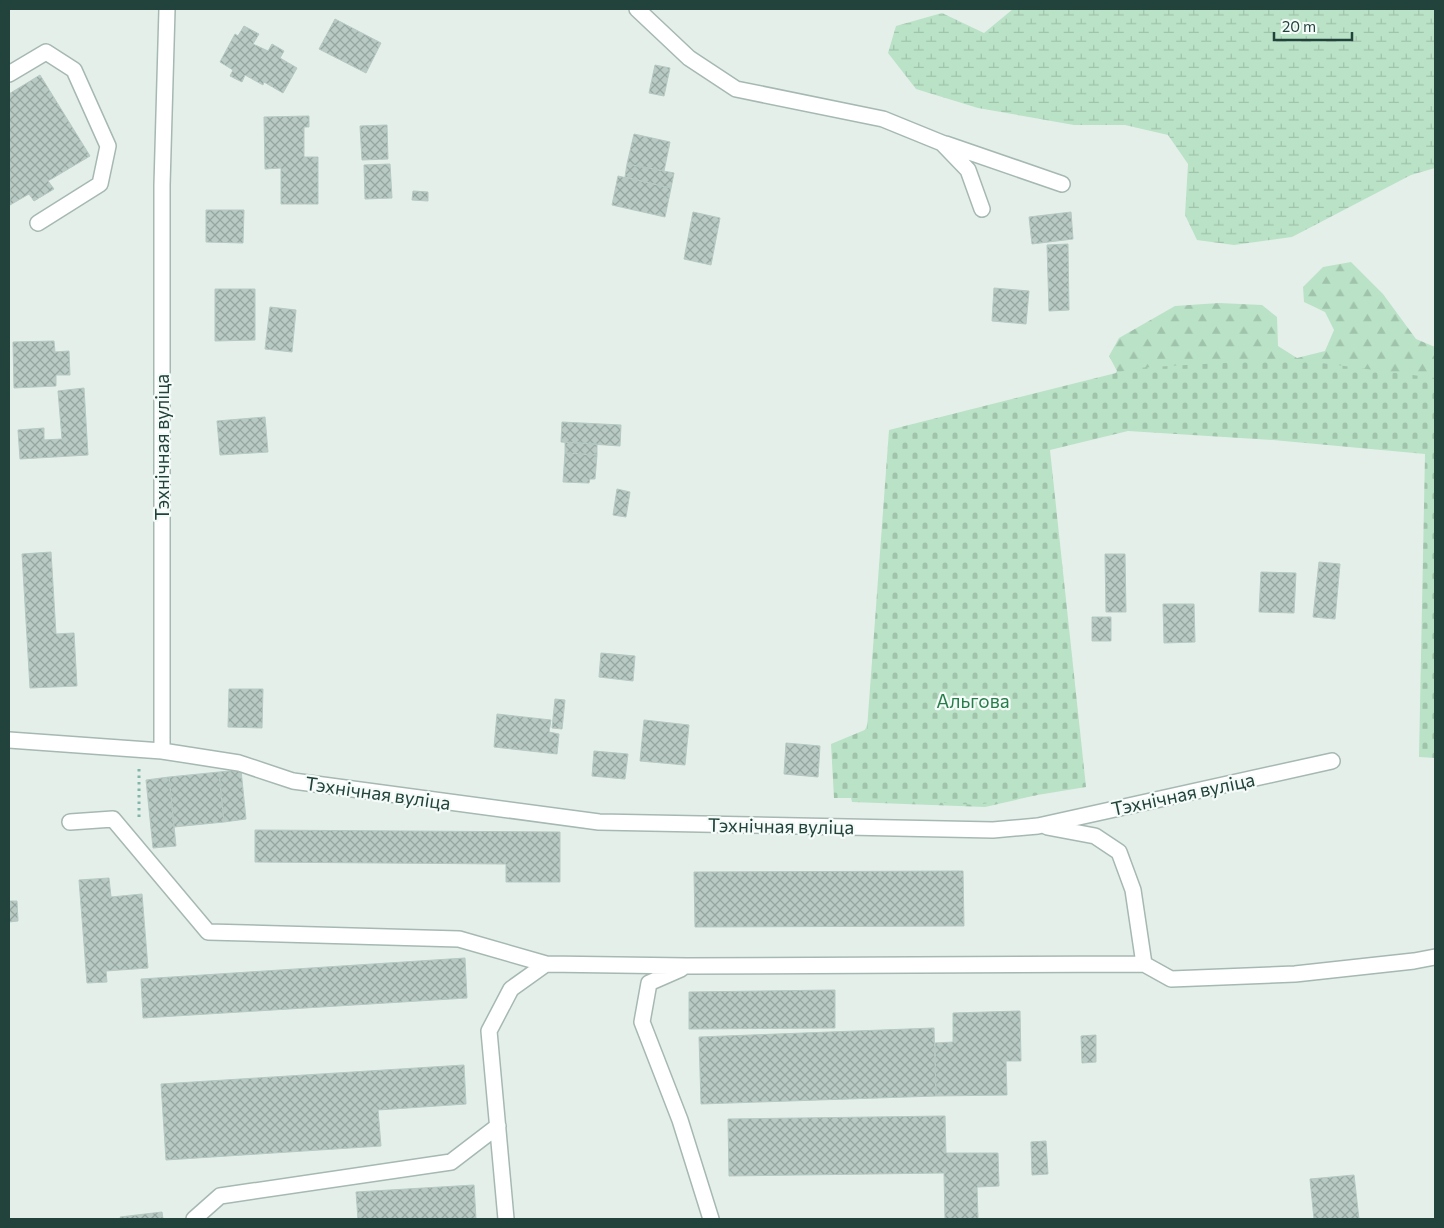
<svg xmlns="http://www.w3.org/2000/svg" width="1444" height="1228" font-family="Commissioner,sans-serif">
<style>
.forest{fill:url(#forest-firs)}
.wetland{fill:url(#wetland-marsh)}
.cemetery{fill:url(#cemetery-stones)}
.building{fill:url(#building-cross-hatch);stroke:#b5c9c2}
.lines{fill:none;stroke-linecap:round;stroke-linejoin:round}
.minor-casing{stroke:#a6b8b2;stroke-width:18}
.path{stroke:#80b6a7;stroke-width:3;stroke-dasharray:2.5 4;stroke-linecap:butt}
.minor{stroke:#fff;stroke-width:15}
.labels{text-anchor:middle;stroke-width:4.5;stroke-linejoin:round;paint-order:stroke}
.street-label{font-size:19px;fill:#21433b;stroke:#f5fbf8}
.park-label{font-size:19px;fill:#267f4b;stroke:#f5fbf8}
</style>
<defs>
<pattern id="forest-firs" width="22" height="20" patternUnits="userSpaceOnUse" patternTransform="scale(1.25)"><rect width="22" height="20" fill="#bae2c6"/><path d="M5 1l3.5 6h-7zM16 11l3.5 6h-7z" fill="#a0c3ab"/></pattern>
<pattern id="wetland-marsh" width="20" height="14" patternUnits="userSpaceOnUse" patternTransform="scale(1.25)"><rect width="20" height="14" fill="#bae2c6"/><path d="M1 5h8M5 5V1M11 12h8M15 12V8" fill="none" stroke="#a0c3ab"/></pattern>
<pattern id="cemetery-stones" width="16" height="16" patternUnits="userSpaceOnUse" patternTransform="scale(1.25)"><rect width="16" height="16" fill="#bae2c6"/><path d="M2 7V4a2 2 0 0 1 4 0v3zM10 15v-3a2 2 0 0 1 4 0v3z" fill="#a0c3ab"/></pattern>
<pattern id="building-cross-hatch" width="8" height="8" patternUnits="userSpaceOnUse" patternTransform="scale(1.25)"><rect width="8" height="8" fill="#b8cac3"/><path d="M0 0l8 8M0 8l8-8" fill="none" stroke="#95a6a0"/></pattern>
</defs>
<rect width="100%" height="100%" fill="#e4efea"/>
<!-- forest -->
<path class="forest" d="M1351,262L1383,294L1416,339L1435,347V400L1176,398L1035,449L1037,795L985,807L852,802L843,761L866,728L882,676L887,557L1100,392L1117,371L1109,356L1119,338L1175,306L1219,303L1262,305L1277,317L1278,346L1297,358L1325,351L1334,330L1325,312L1304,302L1303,287L1323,267Z"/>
<!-- wetland -->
<path class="wetland" d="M1013,9H1435V168L1411,175L1292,237L1234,245L1197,240L1185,215L1188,164L1168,135L1125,125H1074L978,108L916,89L888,53L896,26L942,13L984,33Z"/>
<!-- cemetery -->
<path class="cemetery" d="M1291,359L1435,378V758L1419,757L1425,454L1273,440L1128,431L1050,450L1086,787L976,805L867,798H834L831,744L867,729L889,430L1136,368Z"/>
<!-- building -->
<path class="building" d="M335,19L381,43L366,73L319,49Z
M244,26L259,34L253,44L268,51L272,44L284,51L280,58L297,68L283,93L264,82L263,85L245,75L242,82L230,76L233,70L220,62L235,34L238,36Z
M655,65L670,68L664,96L649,93Z
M40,75L90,156L48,181L54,189L34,201L29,194L10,205L9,94Z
M309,116V127H304V157H318V204H281V168L265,169L264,117Z
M387,125L388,159L362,160L360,126Z
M634,134L670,142L664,171L627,164Z
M390,164L392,198L365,199L364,165Z
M627,164L674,173L671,188L625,177Z
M618,176L671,188L665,217L612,205Z
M413,191L428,192V201L412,200Z
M206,210H244L243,243L206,242Z
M693,212L720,218L711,265L684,259Z
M1071,212L1073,239L1032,244L1029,217Z
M1068,244L1069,310L1049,311L1047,245Z
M994,288L1029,291L1026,324L992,321Z
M215,289H255V340L215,341Z
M270,307L296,310L292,352L265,349Z
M54,341L55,352L69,351L70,375H56V386L14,388L13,342Z
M84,388L88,455L20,459L18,430L44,428V440L62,439L58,391Z
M265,417L268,452L220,455L217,421Z
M562,422L621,425L620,446L561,442Z
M565,442L597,444V455L565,453Z
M565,453L597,455L595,479H590L589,483L563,482Z
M617,489L630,492L626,517L613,515Z
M51,552L56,634L74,633L77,686L30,688L22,554Z
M1105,554H1125L1126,612H1106Z
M1319,562L1340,564L1335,619L1313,617Z
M1261,572L1296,573L1294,613L1259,612Z
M1163,604H1194L1195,642L1164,643Z
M1092,617H1111V641H1092Z
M601,653L635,656L633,681L599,677Z
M229,689H263L262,728L228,727Z
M555,699L565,700L562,729L552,728Z
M497,714L551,720L549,732L559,734L557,754L494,747Z
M644,720L689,725L685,765L640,761Z
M786,743L820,746L818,777L784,774Z
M594,751L628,754L625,779L592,776Z
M241,770L246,819L224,822L219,772Z
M219,772L224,822L174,827L169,777Z
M169,777L176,846L153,848L146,780Z
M255,830L560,832V882H506V864L255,862Z
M963,871L964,926L695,927L694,872Z
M109,878L111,897L142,894L148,968L106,971L107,982L87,983L79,880Z
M9,901H17L18,921L9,922Z
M465,958L467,998L143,1018L141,979Z
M835,990V1028L689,1029V992Z
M1020,1011L1021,1061H1006L1007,1095L936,1096L935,1043L953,1042V1013Z
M934,1028L936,1096L701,1104L699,1037Z
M1096,1035V1062L1082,1063L1081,1036Z
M464,1065L466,1104L378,1110L381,1146L166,1160L161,1084Z
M945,1116L946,1153H998L999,1186L977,1187L978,1219H945L944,1173L729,1176L728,1119Z
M1046,1141L1048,1174L1032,1175L1031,1142Z
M1354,1175L1359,1219H1314L1310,1179Z
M474,1185L476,1219H358L356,1192Z
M162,1212L163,1219H121L120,1217Z"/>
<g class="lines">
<defs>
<path id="minor" d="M167,9L162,185V751L239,763L293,781L599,822L993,830L1038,826L1332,761
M637,9L689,58L736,89L883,119L942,143L968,170L982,209
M9,74L46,52L74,70L108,146L100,184L38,223
M946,144L1062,184
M9,740L162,751
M70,822L113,819L208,932L459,939L546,964L687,966L1144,964L1171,979L1295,974L1414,961L1435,957
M1047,827L1095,836L1119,852L1133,890L1144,964
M681,969L649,983L642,1022L680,1120L711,1219
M194,1219L220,1196L451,1162L498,1126
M506,1219L489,1031L511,989L546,964"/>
</defs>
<!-- minor casing -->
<use href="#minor" class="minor-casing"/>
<!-- path -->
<path class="path" d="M139,769V818"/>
<!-- minor -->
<use href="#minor" class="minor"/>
</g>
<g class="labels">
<!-- street labels -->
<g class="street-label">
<text transform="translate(162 447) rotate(-90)" y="7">Тэхнічная вуліца</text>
<text transform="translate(378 793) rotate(8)" y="7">Тэхнічная вуліца</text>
<text transform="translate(1183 794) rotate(-12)" y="7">Тэхнічная вуліца</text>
<text transform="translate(781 826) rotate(1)" y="7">Тэхнічная вуліца</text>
</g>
<!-- park labels -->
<g class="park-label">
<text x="973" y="708">Альгова</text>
</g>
</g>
<!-- border -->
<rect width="1444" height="1228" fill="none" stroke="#21433b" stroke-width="20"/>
<!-- scale -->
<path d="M1274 32v8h78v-8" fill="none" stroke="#21433b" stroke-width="2.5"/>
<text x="1282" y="32" font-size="15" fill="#21433b" stroke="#f5fbf8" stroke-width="4" paint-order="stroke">20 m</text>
</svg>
